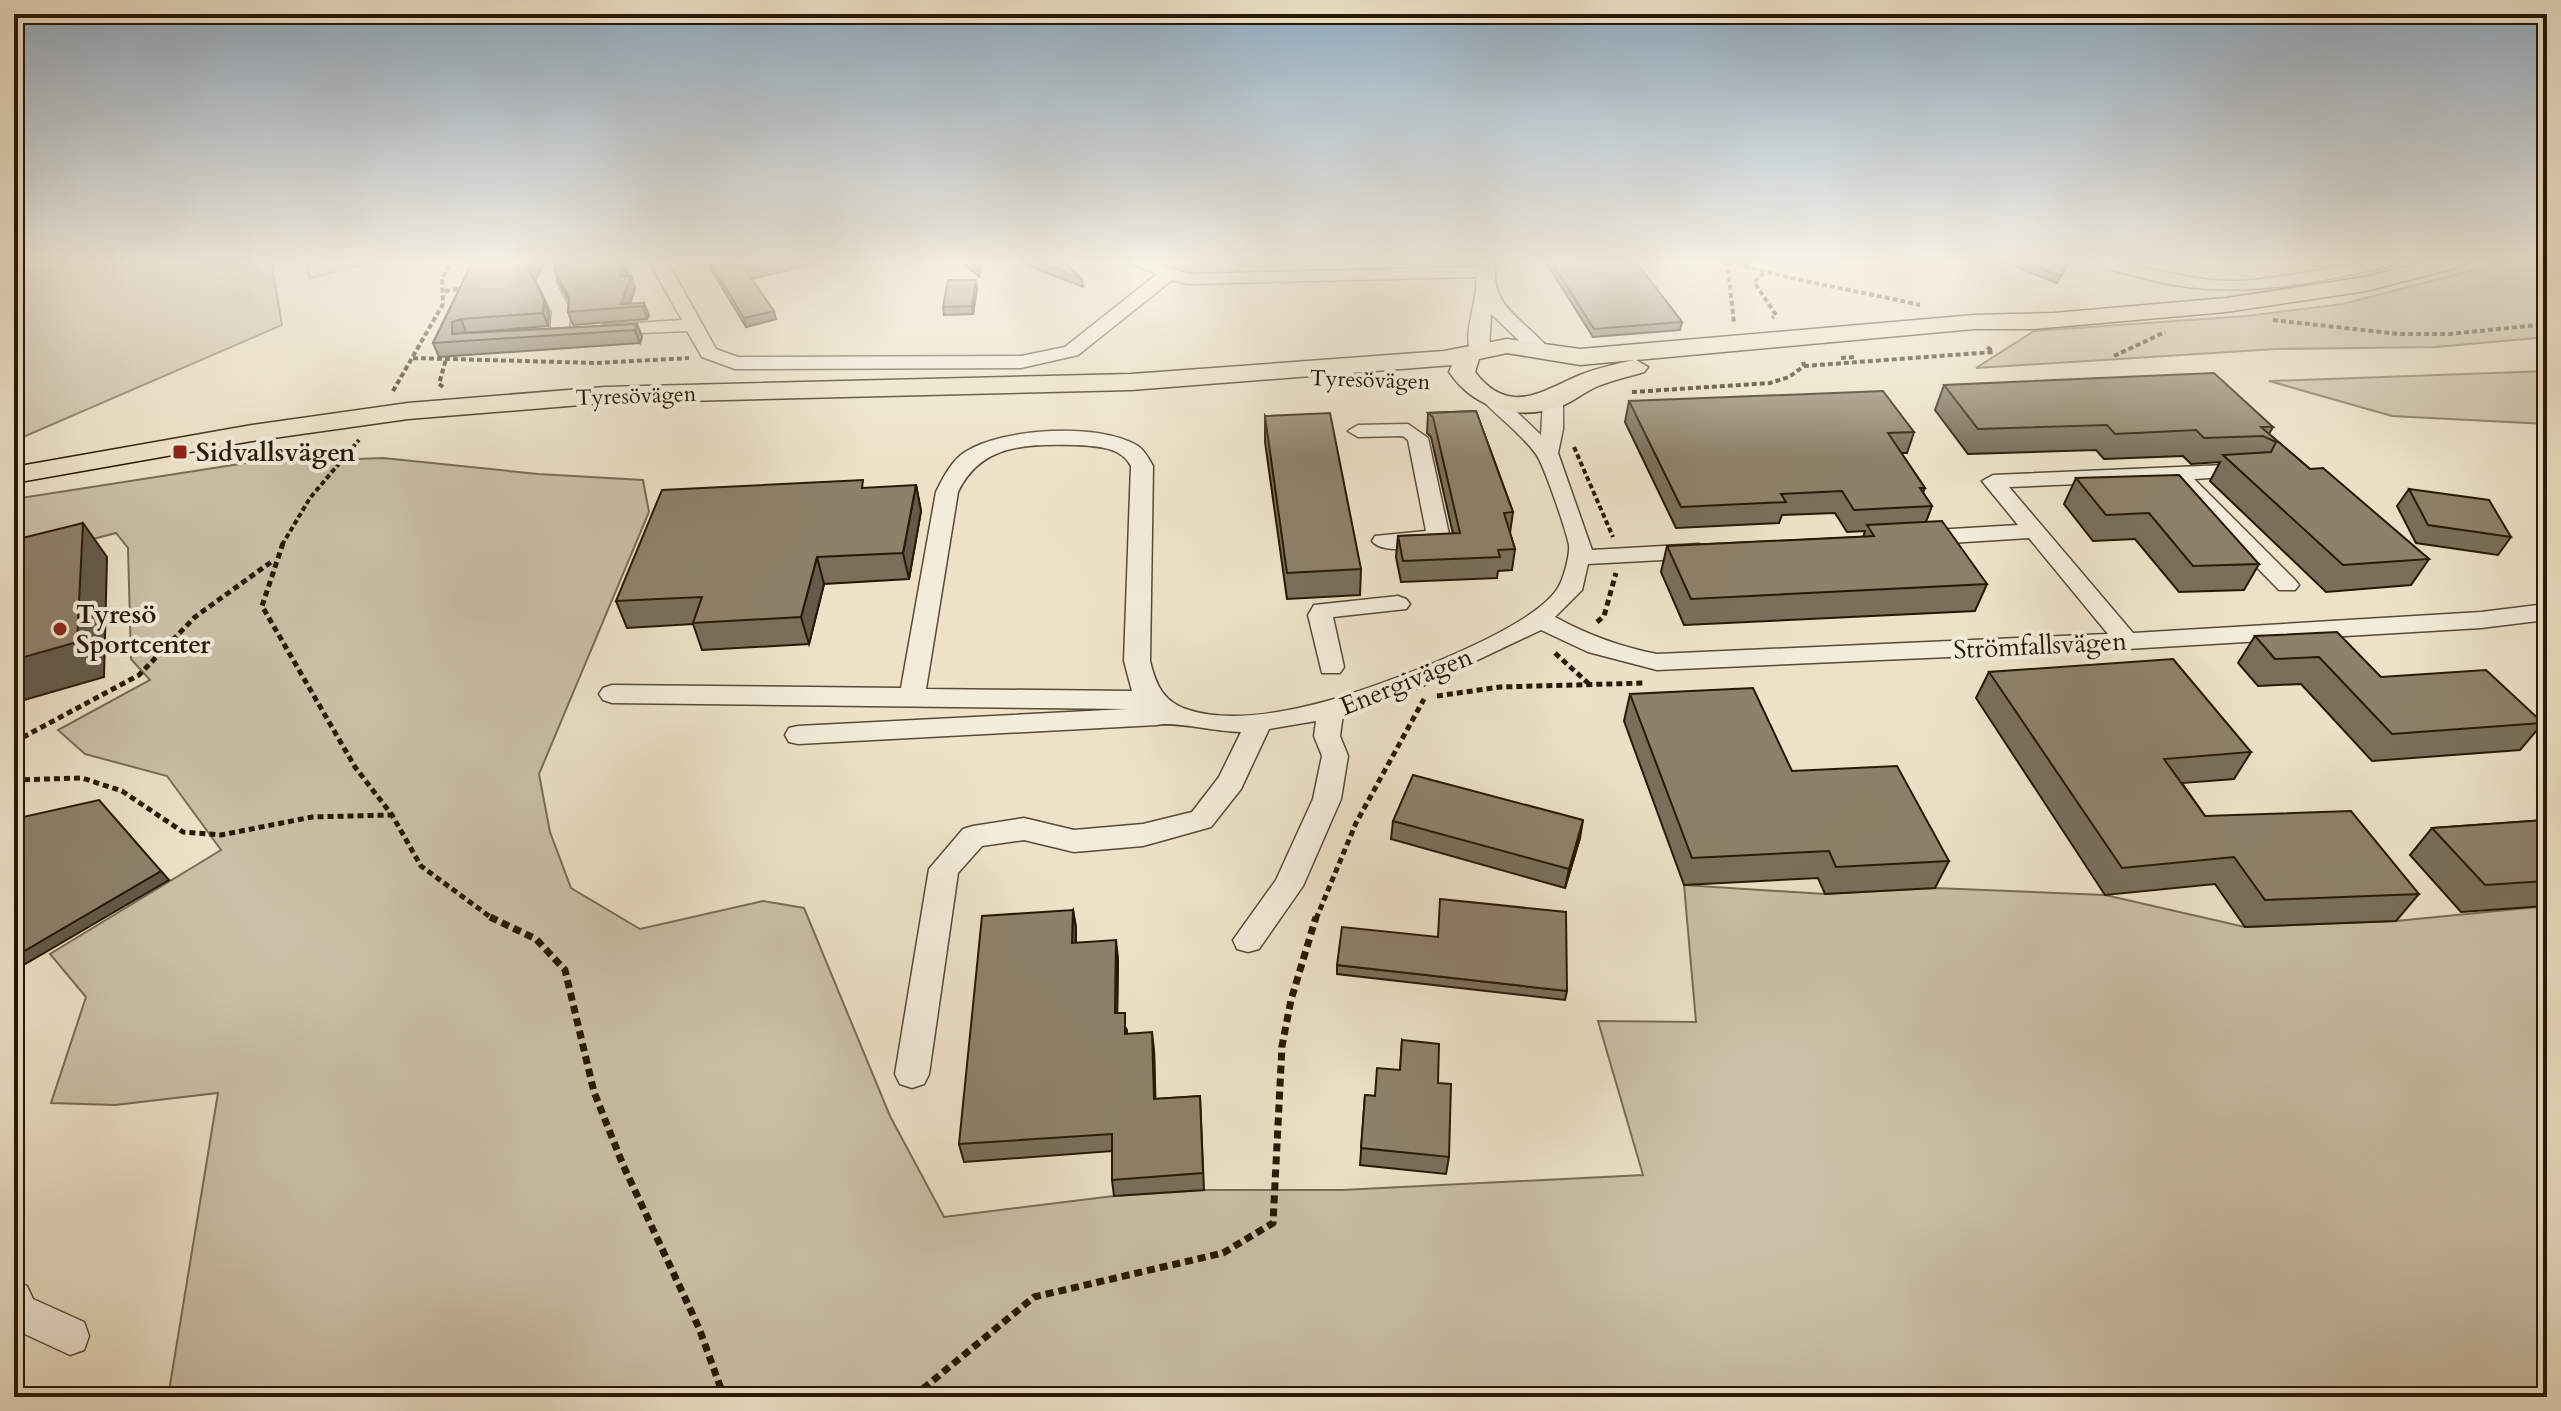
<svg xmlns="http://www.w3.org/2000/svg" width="2561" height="1411" font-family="Cardo,serif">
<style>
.green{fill:#cbc0a7;stroke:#796c56;stroke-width:2}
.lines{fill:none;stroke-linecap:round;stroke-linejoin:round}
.minor-casing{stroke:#584a36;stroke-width:3}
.major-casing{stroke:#271805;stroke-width:3}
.path-far2{stroke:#271805;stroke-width:4;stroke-dasharray:5 3;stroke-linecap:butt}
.path-far1{stroke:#271805;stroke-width:5;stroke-dasharray:6 4;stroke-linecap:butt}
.path{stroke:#271805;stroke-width:7;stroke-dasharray:8 5;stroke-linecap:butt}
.minor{fill:#f3ecdb;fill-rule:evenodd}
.major{fill:#ede2c8;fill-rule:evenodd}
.wall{fill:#7a6f5b;stroke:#271805;stroke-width:2}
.shaded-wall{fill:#635a4a;stroke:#271805;stroke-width:2}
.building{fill:#8e816a;stroke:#271805;stroke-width:2}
.poi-dot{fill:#8f2418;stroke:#f3ecdb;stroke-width:3}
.labels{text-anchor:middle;stroke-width:8;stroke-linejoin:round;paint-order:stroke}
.far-street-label{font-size:22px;fill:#271805;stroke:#f3ecdb}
.poi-label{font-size:26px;font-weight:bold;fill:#271805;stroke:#f3ecdb;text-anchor:start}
.street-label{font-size:26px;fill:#271805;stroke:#f3ecdb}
</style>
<rect width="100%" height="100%" fill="#ede2c8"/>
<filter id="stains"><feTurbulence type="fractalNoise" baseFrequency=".0025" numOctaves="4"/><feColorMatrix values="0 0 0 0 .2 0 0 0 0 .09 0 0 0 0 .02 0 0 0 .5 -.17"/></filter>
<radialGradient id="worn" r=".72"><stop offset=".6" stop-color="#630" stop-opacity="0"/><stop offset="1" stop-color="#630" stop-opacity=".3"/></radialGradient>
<!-- green -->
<path class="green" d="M14,261H271L282,325L14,441Z
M304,261H379L310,278Z
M2497,261H2547V337L2436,347L2276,349L1976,368L2034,331L2246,316L2343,304L2489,266Z
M2547,371V424L2392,416L2269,381Z
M383,458L538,474L643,480L649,512L539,774L550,832L571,888L640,929L763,901L804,908L890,1116L944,1217L1114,1196L1204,1190H1342L1643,1175L1598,1021L1696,1022L1684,885L1825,894L1935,888L2105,895L2245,927L2396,921L2547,906V1397H168L218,1093L115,1105L51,1103L86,997L50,954L221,850L167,776L85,754L58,730L150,680L131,659L128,548L116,533L14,560V499L246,463Z"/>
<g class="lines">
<defs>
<path id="minor" d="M546,261H564L555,281L571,312L568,334L559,340L550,334L552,312L537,281Z
M649,261H667L716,349L738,357L1021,356L1065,347L1157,274L1125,261H1151L1189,274L1477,267L1478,261H1496C1488,308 1525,319 1550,350L1540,356L1533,354L1491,314L1489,351L1479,357L1472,355C1461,332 1479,302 1476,277L1188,284L1172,280L1078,355L1021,368L735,369L702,357L687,331L596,335L594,331L603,325L682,320Z
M2096,261C2140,261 2180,280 2225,281C2284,282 2339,261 2398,261L2389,266C2303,286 2222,302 2136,276C2123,273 2105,270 2096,261Z
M1491,392L1498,394L1541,435L1543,400L1553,394L1563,400V429L1558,453L1592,550L1699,544L1710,551L1699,558L1588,564L1582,590L1555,617C1588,635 1621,647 1657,654L2108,634L2029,538L1918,545L1907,538L1918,531L2018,525L1982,481L1993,475L2248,464L2259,470L2256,475L2194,479L2295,580L2299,585L2295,590H2279L2171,480L2009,487L2133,633L2481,612L2547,604V620L2481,628L2127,649L1657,670L1588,652L1541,630L1425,685L1343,714L1340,736L1348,756L1341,799L1303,886L1259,949L1248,952L1237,949L1233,940L1276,880L1313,799L1322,756L1314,736L1316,721L1269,729L1241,789L1211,827L1143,846L1074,852L1024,840L982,846L958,873L929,1074L924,1084L912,1088L900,1084L895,1074L929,869L963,829L973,826L1024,818L1074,830L1143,824L1192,812L1219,777L1241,732C1217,732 1173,721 1157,725L798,744L789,742L785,735L789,728L798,726L1127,709L612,703L603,700L599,694L603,688L612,685L901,688L936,492C943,478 951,461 965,452C1003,428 1099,422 1138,446C1145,451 1149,459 1153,466L1150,661C1156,685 1163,702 1189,710C1229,723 1287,712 1327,701C1377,687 1536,630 1559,586C1564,577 1570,555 1569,545C1566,530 1544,465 1536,454C1522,435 1501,419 1484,402L1481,398ZM1075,445C1094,446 1121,446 1131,466L1124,661L1132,691L926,689L958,492C981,444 1026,444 1075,445Z
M1408,424L1428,438L1449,534C1438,549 1383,556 1372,541L1375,536L1426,531L1408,440L1403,436L1358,437L1348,431L1358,425Z
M1398,596L1406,599L1410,604L1406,609L1333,617L1344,667L1340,673H1322L1308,615L1314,605Z
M14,1280L27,1286L33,1299L84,1322L89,1336L84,1350L70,1355L14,1329Z"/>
<path id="major" d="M2428,261H2466L2463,266L2366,291L2226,312L2033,329H1974L1636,360L1648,367L1644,372C1628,377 1612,380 1596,387C1585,392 1575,400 1564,405C1521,422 1475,410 1449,372L1452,365L1131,390L605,403L408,419L252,441L14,483V467L252,425L408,403L605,387L1131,374L1444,351L1507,339L1580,349L1974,315L2054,313L2226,298L2365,277ZM1507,353L1580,365L1634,360C1616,364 1597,368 1580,375C1542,391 1509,417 1475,372L1479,359Z"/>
</defs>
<!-- minor casing -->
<use href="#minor" class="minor-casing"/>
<!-- major casing -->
<use href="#major" class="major-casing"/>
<!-- path-far2 -->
<path class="path-far2" d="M1727,261L1734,323
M1729,261C1791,281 1856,290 1920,305
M1764,273L1754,282L1776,315L1772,318
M445,291L464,288
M2273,320L2399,334H2450L2547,324
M2114,356L2165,332
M413,358L596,363L689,358
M1841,358L1854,357
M1804,366L1993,352L1985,345
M443,387L439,384L446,359
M393,391L443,304L442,279L451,261
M1632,392L1770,383L1789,377L1804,366L1803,360
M1574,447L1613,537
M282,545L310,498L359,440"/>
<!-- path-far1 -->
<path class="path-far1" d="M283,543L262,606L355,767L392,815L421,866L493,919
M1597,622L1604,616L1616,573
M1555,653L1589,684
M1437,696L1500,687L1646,683
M14,742L139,675L195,617L271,562
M14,780L82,778L122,791L183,832L221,835L312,817L391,815
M1316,919L1356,823L1424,699"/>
<!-- path -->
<path class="path" d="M490,917L536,939L565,970L594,1092L623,1165L699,1328L724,1397
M913,1397L1034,1297L1223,1253L1273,1223L1282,1046L1291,1000L1316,917"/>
<!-- minor -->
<use href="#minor" class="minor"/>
<!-- major -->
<use href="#major" class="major"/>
</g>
<!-- wall -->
<path class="wall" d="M473,261H545L535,281L549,313L548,326L463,333L637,324L642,337L640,343L439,357L433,343Z
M621,261V263L624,262L628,276L635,288L630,304L644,303L649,316L647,319L573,325L568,312L569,301L558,281L554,268Z
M706,261H827L751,279L776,319L746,327Z
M961,261H992L981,264L979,277Z
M1017,261H1062L1082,279L1083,287Z
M1545,261H1635L1682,322L1680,330L1593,337Z
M2001,261H2070L2057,283Z
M976,280L977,288L973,314L944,315L943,307Z
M1944,385L2273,427L2269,434L2310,469L2429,559L2411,585L2326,592L2210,481L2220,462L2191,464L2183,456L2104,459L2096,450L1968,454L1935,410Z
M1629,401L1914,432L1907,453H1901L1925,488L1923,493L1932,506L1926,522L1987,584L1975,611L1684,625L1661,572L1667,546L1863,537L1865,531L1847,532L1835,513L1782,515L1779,523L1676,528L1625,422Z
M1476,411L1513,512L1510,533L1515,549L1512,570L1498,571L1497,578L1401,582L1396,557L1398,536L1453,534L1431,437L1427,433L1428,413Z
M1265,416L1361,569L1360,595L1287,599L1265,442Z
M2076,478L2259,564L2244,590L2179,592L2135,539L2093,541L2064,504Z
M916,485L921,511L909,579L824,584L809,644L702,650L693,624L627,628L616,601Z
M2409,489L2511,537L2498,555L2416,543L2397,506Z
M2255,636L2381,677L2543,723L2520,750L2372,761L2301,684L2258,686L2238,663Z
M1989,672L2251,752L2234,779L2182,783L2205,816L2419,894L2396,921L2245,927L2215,884L2105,895L1976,698Z
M1630,694L1792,771L1949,861L1935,888L1825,894L1818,878L1684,885L1624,721Z
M2547,820V906L2461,912L2410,855L2432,828Z
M1393,821L1580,838L1565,888L1391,839Z
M1073,910L1076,928V943L1118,958L1117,1013L1127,1030V1034L1154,1050L1155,1099L1200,1096L1204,1190L1114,1196L1112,1180V1151L964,1162L959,1144Z
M1337,965L1567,991L1565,1000L1337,974Z
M1402,1040L1438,1083L1449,1157L1446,1174L1360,1165L1365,1095L1375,1096L1400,1070Z"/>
<!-- shaded-wall -->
<path class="shaded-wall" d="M534,261H545L534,282L529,270Z
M792,261H827L749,279L746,271Z
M979,261H992L981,264L979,277L978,269Z
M624,262L628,275L625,289L620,276Z
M631,276L635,288L629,307L621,304Z
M976,280L977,288L973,314L972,306Z
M544,300L549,313L548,326L543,313Z
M644,303L649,316L647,319L643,306Z
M774,311L776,319L746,327L744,318Z
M461,319L466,332L458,335L452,334V322Z
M637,324L642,337L640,343L635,330Z
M916,485L921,511L909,579L903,553Z
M83,523L107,557L104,677L14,703V660Z
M817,557L824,584L809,644L801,617Z
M1583,820L1580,838L1565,888L1569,869Z
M161,871L169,880L20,967L14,961V957Z
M1073,910L1076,928L1075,961L1072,943Z
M1116,940L1118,958L1117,1031L1115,1013Z
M1152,1032L1154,1050L1156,1116L1154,1099Z"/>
<!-- building -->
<path class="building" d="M473,261H534L529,270L544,300L543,313L461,319L452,322V334L637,324L635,330L433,343Z
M557,261H612L611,264L624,262L620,276H631L621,304L644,303L643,306L568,312L569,298L554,268Z
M709,261H792L746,271L774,311L744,318Z
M969,261H979L978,269Z
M1036,261H1062L1082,279Z
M1551,261H1635L1682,322L1594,329Z
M2024,261H2069L2060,276Z
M948,280H976L972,306L943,307Z
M2214,373L2273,427H2261L2310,469L2323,468L2429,559L2343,565L2223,455L2271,452L2276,442L2263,436L2204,438L2196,430L2115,434L2107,425L1978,429L1944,385Z
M1883,391L1914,432L1888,433L1925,488H1920L1932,506L1854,510L1842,491L1781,494L1786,502L1681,507L1629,401Z
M1476,411L1513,512L1504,513L1515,549L1498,550L1500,557L1403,561L1398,536L1460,533L1433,417L1428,413Z
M1330,413L1361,569L1287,573L1265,416Z
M2179,475L2259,564L2193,566L2149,513L2106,515L2076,478Z
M863,480L862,488L916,485L903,553L817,557L801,617L693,623L702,597L616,601L662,490Z
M2409,489L2489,500L2511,537L2428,525Z
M1942,521L1987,584L1691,599L1667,546L1874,536L1867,525Z
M83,523L77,642L14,660V540Z
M2337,632L2381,677L2486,670L2543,723L2392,734L2319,657L2275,659L2255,636Z
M2173,659L2251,752L2164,759L2205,816L2351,811L2419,894L2265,900L2234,857L2122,868L1989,672Z
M1753,688L1792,771L1897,766L1949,861L1836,867L1829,851L1692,858L1630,694Z
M1413,775L1583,820L1569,869L1393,821Z
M99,800L161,871L14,957V819Z
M2547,820V881L2485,885L2432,828Z
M1440,899L1566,912L1567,991L1337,965L1342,927L1438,937Z
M1073,910L1072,943L1116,940L1115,1013H1125V1034L1152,1032L1154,1099L1200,1096L1203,1173L1112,1180V1134L959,1144L982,916Z
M1402,1040L1439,1044L1438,1083L1451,1084L1449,1157L1361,1148L1365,1095L1375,1096L1377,1068L1400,1070Z"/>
<!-- sky -->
<linearGradient id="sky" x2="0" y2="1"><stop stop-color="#8fabc1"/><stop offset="0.57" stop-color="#f7f2e6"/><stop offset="1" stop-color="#f7f2e6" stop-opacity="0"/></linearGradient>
<rect width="2561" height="459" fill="url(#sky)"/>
<!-- markers -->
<g class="poi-dot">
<rect x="172" y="444" width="16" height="16" rx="4"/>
<circle cx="60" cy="629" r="8"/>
</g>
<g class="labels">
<!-- far-street labels -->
<g class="far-street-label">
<text transform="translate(1370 379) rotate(2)" y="8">Tyresövägen</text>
<text transform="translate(636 395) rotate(-2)" y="8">Tyresövägen</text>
</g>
<!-- poi labels -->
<g class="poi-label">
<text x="196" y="461">Sidvallsvägen</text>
<text x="76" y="623">Tyresö<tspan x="76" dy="30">Sportcenter</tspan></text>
</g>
<!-- street labels -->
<g class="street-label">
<text transform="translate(2040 645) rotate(-3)" y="9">Strömfallsvägen</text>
<text transform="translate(1406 681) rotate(-22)" y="9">Energivägen</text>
</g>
</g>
<!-- margin -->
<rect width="2561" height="1411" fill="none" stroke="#ede2c8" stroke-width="48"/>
<rect x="16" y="16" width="2529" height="1379" fill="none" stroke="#271805" stroke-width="4"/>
<rect x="24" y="24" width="2513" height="1363" fill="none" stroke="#271805" stroke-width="2"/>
<rect width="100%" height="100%" filter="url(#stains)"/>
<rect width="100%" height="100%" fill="url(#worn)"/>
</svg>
